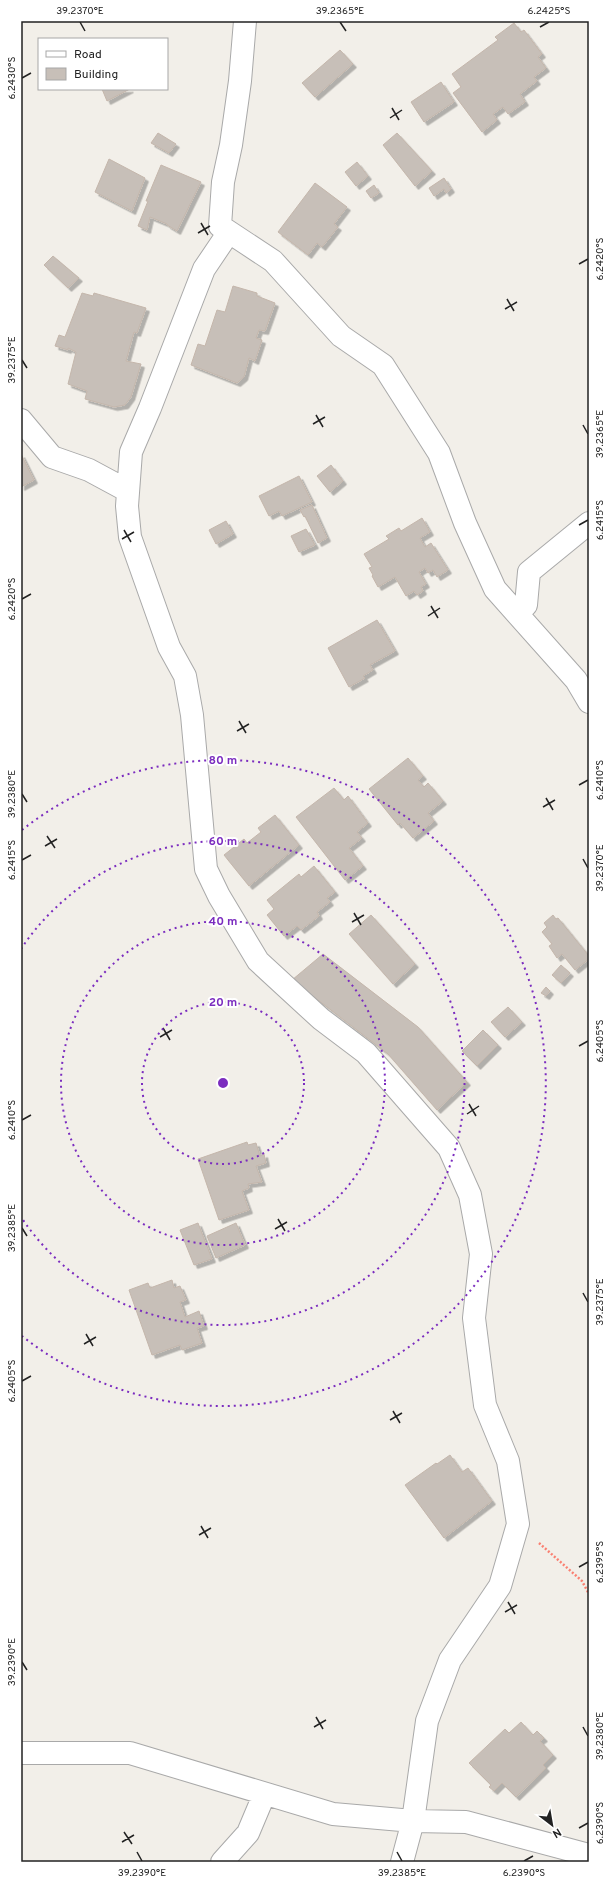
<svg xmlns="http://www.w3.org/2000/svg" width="610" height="1883" font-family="Overpass,sans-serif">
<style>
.building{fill:#c7bfb8;stroke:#c4b6ab;filter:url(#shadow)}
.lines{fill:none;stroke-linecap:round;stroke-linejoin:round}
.street-casing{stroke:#a9a9a9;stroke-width:24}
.path{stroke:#fa8072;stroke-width:2.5;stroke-dasharray:2 2;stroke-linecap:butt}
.street{stroke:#fff;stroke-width:22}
.ticks{fill:none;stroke:#222;stroke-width:1.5}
.ring{fill:none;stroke:#7b2cbf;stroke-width:2;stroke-dasharray:2 4}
.centre{fill:#7b2cbf;stroke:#fff;stroke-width:2}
.ring-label{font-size:12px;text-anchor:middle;font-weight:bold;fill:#7b2cbf;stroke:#fff;stroke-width:4;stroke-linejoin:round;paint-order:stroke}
.neatline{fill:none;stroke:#222;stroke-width:1.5}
.ticks-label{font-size:10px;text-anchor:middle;fill:#222}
</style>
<defs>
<filter id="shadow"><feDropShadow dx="3.5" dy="3.5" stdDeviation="0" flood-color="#0004"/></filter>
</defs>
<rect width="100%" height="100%" fill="#f2efe9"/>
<!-- building -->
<path class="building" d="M514,23L521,32L524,30L542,54L538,57L546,68L534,77L537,81L520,94L525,102L508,114L503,107L493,114L497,120L482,132L453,93L461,87L452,74L498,40L495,37Z
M340,50L353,64L315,97L302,83Z
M441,82L454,102L424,122L411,102Z
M102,89H130L107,101Z
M158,133L176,144L169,153L151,143Z
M397,133L432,171L415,186L383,145Z
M109,159L145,178L132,211L95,192Z
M357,162L368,176L356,186L345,172Z
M161,165L201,182L177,231L167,225V224L150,217L147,230L138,226L148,201H146Z
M444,178L451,189L446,193L444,189L434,196L429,188Z
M315,183L347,207L334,224L338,227L322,247L317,243L308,255L278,232Z
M374,185L379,193L371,198L366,191Z
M53,256L79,278L68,288L44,265Z
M233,286L257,293V296L275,303L265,331L259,330L256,338L262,340L255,361L249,358L244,377L237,383L191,365L198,344L205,346L217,310L225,312Z
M82,293L93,296L94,293L146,308L137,333L134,332L126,361L141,364L131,397L125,405L114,407L85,399L87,391L68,384L76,352L68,348V350L55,346L59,335L65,337Z
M21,454L34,480L21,487Z
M331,465L343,481L330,492L317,476Z
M299,476L312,502L282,516L279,511L269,516L259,496Z
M312,505L327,538L318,543L305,516L304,517L300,510Z
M422,518L430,532L420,538L425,547L431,543L448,570L437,577L433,570L428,573L425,568L419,572L426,584L421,587L423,591L417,595L414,591L406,596L395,577L378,587L372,576L373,575L369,568L372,567L364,554L389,539L386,536L399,528L401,531Z
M226,521L233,534L216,544L209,530Z
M306,529L315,545L299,552L291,536Z
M377,620L395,651L370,665L373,670L363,676L365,678L349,687L328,648Z
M408,758L423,776L418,780L424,787L428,783L443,801L428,813L434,821L413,838L400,823L398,825L369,789Z
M334,788L344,800L348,796L368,823L357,832L362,838L349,848L363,866L345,880L296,817Z
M275,815L299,845L249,886L224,855L244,839L247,843L261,832L258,828Z
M314,866L335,892L327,898L330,902L317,912L319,916L301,930L297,926L284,936L267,915L274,909L267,900L299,874L301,877Z
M371,915L415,964L393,984L349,934Z
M553,915L556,919L558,918L589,956V959L575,970L562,954L557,958L549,946L552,944L542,932L547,927L544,923Z
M323,954L418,1027L467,1082L437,1110L388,1054L292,980Z
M561,965L570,973L561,983L552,975Z
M546,987L550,991L546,996L541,993Z
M508,1007L522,1022L505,1037L491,1022Z
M483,1030L498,1045L477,1066L462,1051Z
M247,1142L248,1145L256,1143L260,1156L264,1154L266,1163L256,1166L262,1182L248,1184L249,1188L242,1191L249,1210L219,1220L198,1159Z
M198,1223L212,1259L194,1265L180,1230Z
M236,1223L245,1245L216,1258L207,1236Z
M172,1280L174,1288L180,1286L186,1300L180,1302L185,1317L199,1311L204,1326L197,1328L202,1343L182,1350L180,1345L152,1355L129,1290L148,1283L150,1288Z
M450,1455L462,1472L468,1468L492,1501L444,1538L405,1485L436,1463L437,1464Z
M521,1722L533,1735L537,1731L544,1738L540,1741L553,1755L543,1765L546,1768L516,1797L502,1783L494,1791L489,1787L491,1785L469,1763L505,1729L509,1733Z"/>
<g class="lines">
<defs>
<path id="street" d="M245,21L240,81L231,145L223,182L220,226L273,261L341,336L383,365L439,453L465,523L495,589L576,680L589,702
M229,232L204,269L150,408L131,452L127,506L130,537L169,647L185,676L192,715L206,869L219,896L258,961L321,1019L366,1053L449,1148L470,1195L481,1254L474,1318L485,1405L508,1461L518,1524L500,1586L450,1660L427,1721L413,1821L466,1822L589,1855
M21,420L52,457L89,470L128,491
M517,613L526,605L529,572L589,523
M21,1753H130L333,1814L413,1821L402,1862
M222,1862L248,1833L264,1795"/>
</defs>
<!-- street casing -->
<use href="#street" class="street-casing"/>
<!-- path -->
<path class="path" d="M539,1543L582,1581L589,1594"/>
<!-- street -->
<use href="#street" class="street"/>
</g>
<!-- ticks -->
<path class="ticks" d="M80,22L85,31M340,22L346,31M540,27L549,22M22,78L31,73M392,108L399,120M390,118L402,110M201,223L208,235M198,233L210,226M579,264L588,259M507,299L514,311M505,309L517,302M22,360L27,368M316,415L323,427M313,424L325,417M583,425L588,434M579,525L588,520M124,530L131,542M122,539L134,532M22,599L31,594M431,606L438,618M428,616L440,608M239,721L246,733M237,731L249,724M579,785L588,780M22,794L27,802M546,798L553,810M543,807L555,800M47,836L55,848M45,846L57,839M583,859L588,868M22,860L31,855M354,913L361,925M352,922L364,915M163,1028L170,1040M160,1037L172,1030M579,1046L588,1041M469,1104L476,1116M467,1114L479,1106M22,1120L31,1115M278,1219L285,1231M22,1228L27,1236M275,1229L287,1222M583,1293L588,1302M86,1334L93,1346M84,1344L96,1337M22,1381L31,1376M393,1411L400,1423M390,1420L402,1413M201,1526L208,1538M199,1535L211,1528M579,1567L588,1562M508,1602L515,1614M505,1612L517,1605M22,1662L27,1670M316,1717L323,1729M314,1727L326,1720M583,1727L588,1736M579,1828L588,1823M124,1832L132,1844M122,1842L134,1835M137,1852L142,1861M397,1852L402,1861M524,1861L533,1856"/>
<!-- distance rings -->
<g class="ring">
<circle cx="223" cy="1083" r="81"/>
<circle cx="223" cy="1083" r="162"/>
<path d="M21 949A242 242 0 1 1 21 1217"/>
<path d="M22 830A323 323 0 1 1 22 1336"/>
</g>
<circle cx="223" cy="1083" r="6" class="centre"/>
<g class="ring-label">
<text x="223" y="764">80 m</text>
<text x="223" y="845">60 m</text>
<text x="223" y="925">40 m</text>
<text x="223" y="1006">20 m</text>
</g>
<!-- border -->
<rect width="610" height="1883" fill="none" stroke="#ffffff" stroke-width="44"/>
<!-- legend -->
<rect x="38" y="38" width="130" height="52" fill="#ffffff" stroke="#a7a7a7"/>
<rect x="46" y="51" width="20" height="6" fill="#ffffff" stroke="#a7a7a7"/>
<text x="74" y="58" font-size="12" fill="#222222">Road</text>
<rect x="46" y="68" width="20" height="12" fill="#c7bfb8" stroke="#a7a7a7"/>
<text x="74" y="78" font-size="12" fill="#222222">Building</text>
<!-- north arrow -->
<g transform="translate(552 1825) rotate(149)" stroke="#ffffff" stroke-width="3" paint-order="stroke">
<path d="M0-3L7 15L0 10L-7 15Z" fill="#222222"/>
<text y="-6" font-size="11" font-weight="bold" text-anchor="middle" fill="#222222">N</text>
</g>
<rect x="22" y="22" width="566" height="1839" class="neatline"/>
<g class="ticks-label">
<text x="80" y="14">39.2370°E</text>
<text x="340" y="14">39.2365°E</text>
<text x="549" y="14">6.2425°S</text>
<text transform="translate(11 78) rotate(-90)" y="4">6.2430°S</text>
<text transform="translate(599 259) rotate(-90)" y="4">6.2420°S</text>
<text transform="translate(11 360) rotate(-90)" y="4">39.2375°E</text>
<text transform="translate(599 434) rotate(-90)" y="4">39.2365°E</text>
<text transform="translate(599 520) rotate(-90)" y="4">6.2415°S</text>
<text transform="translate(11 599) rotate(-90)" y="4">6.2420°S</text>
<text transform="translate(599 780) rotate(-90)" y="4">6.2410°S</text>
<text transform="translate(11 794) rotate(-90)" y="4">39.2380°E</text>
<text transform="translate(11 860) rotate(-90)" y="4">6.2415°S</text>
<text transform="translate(599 868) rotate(-90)" y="4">39.2370°E</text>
<text transform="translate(599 1041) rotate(-90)" y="4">6.2405°S</text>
<text transform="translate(11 1120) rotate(-90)" y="4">6.2410°S</text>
<text transform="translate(11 1228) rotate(-90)" y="4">39.2385°E</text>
<text transform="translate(599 1302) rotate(-90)" y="4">39.2375°E</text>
<text transform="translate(11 1381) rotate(-90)" y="4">6.2405°S</text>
<text transform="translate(599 1562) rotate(-90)" y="4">6.2395°S</text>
<text transform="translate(11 1662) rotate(-90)" y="4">39.2390°E</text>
<text transform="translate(599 1736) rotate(-90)" y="4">39.2380°E</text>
<text transform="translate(599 1823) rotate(-90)" y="4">6.2390°S</text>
<text x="142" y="1876">39.2390°E</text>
<text x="402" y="1876">39.2385°E</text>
<text x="524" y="1876">6.2390°S</text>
</g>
</svg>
